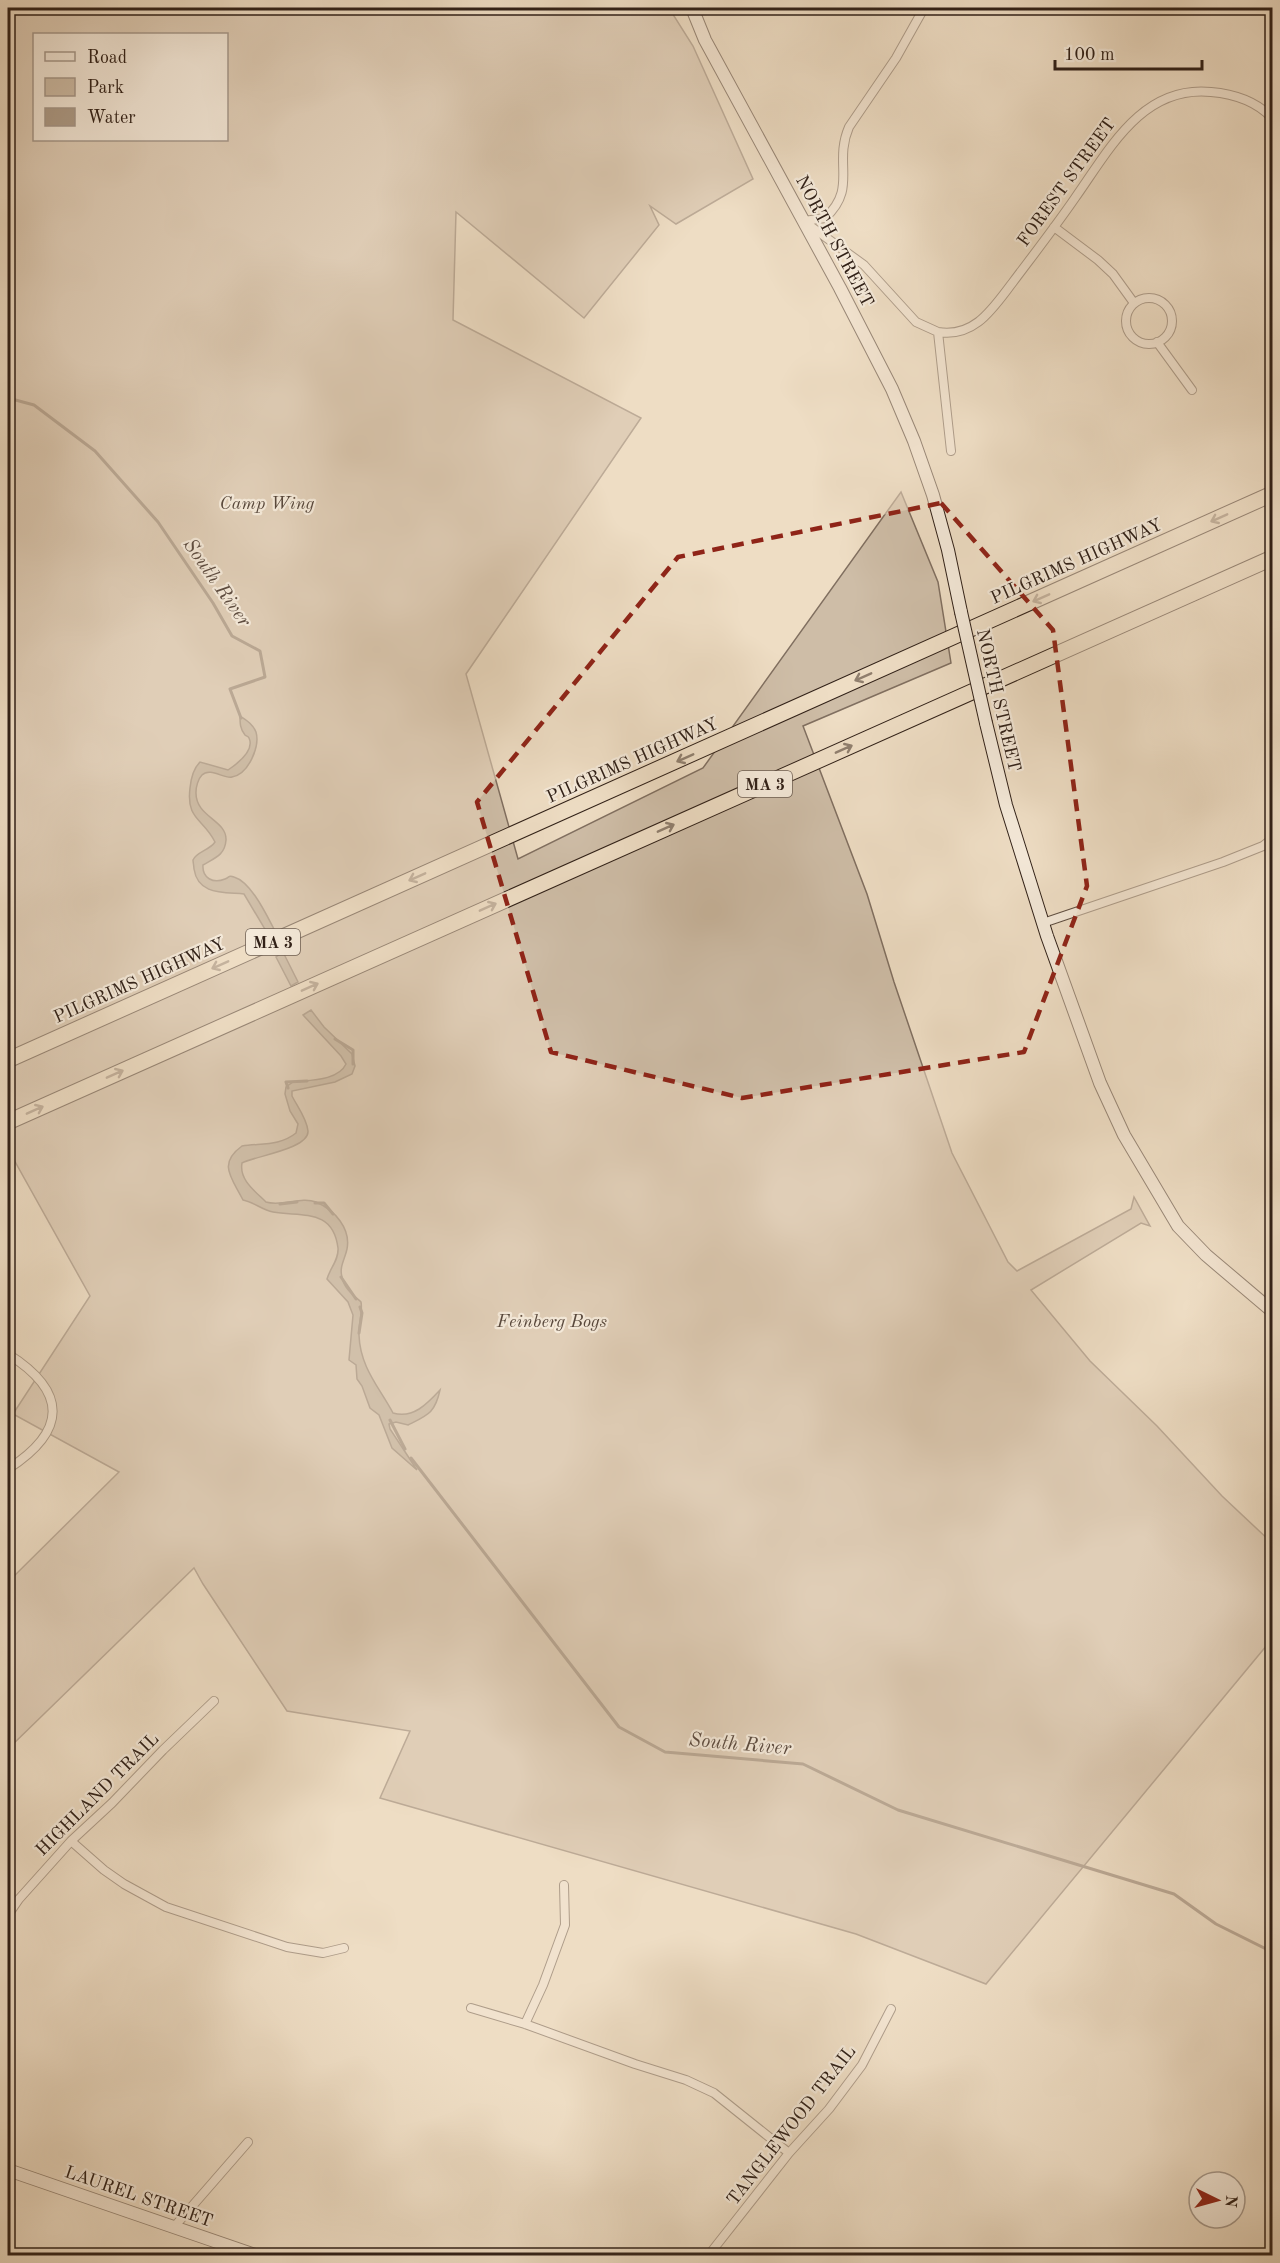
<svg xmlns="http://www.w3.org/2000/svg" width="1280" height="2263" font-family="'Old Standard TT',serif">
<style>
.green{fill:#cebda7;stroke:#806f60;stroke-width:1.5;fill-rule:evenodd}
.water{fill:#ae9d8a;stroke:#7c6b5c;stroke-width:1.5}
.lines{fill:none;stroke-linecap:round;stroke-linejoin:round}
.stream{stroke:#7c6b5c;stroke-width:3}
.street-casing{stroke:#605043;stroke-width:10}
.secondary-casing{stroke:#312118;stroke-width:14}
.highway-casing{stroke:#312118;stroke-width:17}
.street{stroke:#f4e9d9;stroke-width:8}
.secondary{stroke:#f4e9d9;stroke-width:12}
.highway{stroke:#eeddc4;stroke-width:15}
.secondary-bridge-casing{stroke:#312118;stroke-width:14;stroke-linecap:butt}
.secondary-bridge{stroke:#f4e9d9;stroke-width:12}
.oneway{stroke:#907f6e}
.marked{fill:none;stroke:#8f2418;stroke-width:4.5;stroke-dasharray:12 8;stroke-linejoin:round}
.labels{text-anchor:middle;stroke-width:4.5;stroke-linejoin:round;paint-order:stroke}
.shield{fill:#f4e9d9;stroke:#6c5d52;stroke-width:1.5}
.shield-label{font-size:16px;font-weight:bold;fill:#312118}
.street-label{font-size:18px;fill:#312118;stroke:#f4e9d9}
.park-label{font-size:18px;font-style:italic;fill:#58483c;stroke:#f4e9d9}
.water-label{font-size:20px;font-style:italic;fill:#5d4c40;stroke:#f4e9d9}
</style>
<rect width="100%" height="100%" fill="#eeddc4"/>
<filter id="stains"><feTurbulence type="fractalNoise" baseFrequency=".00333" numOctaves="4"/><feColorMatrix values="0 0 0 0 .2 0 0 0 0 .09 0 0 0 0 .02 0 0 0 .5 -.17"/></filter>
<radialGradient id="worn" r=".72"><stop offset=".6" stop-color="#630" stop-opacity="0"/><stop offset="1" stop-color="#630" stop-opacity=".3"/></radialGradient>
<!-- green -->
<path class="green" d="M8,8H669L693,46L753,179L676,224L650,206L659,225L584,318L456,212L453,320L641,418L466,674L518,859L703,768L901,492L938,582L951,663L803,726L867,894L894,982L952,1153L1008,1262L1017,1271L1131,1209L1134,1197L1150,1226L1141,1223L1031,1290L1090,1361L1157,1426L1222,1496L1272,1543V1639L986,1984L856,1934L380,1798L410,1731L287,1711L203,1584L194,1568L8,1749V1582L119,1472L13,1414L90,1296L8,1149ZM34,34H226V140H34Z"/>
<!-- water -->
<path class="water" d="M240,716C246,720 253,724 256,732C260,746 249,774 232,777C224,779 210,767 202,775C198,779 196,787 196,792C195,817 227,820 226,840C225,855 215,858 203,865C202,878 213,884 225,879C230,877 228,875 234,877C251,882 266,914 274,929L266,931L244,894C223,892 198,895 194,869C194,867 193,862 193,860C196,852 210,850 215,842C203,818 186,820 190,788C191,778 193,769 200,762L228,770C237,764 255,751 249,738C248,736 246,736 245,735C240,729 240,723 240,716Z
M283,952L298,982L291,986L276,957Z
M311,1010L324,1027L352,1054L355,1066L352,1074L335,1082L292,1091V1096C297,1106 307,1119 308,1131C309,1149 255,1156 242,1163C239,1180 255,1191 266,1202C282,1207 301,1196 316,1202C335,1210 351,1229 347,1249C345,1259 339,1267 342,1277C344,1288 352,1294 361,1302C363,1313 358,1324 359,1335C360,1367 379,1387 393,1413C413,1419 427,1404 440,1390C435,1413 428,1415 408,1425L396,1422L389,1424L390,1429L417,1470L392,1448L379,1415L370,1408L362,1386L357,1379L356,1365L349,1360L353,1315L348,1302L327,1279C330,1268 339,1260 338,1248C333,1208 302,1217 273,1212C262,1210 254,1202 243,1200C232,1178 217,1164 242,1146C261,1143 280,1146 296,1133L298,1124L290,1111L285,1094L286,1087L293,1082C309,1080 338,1081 346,1064L341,1056L303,1015Z"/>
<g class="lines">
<!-- stream -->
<path class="stream" d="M8,398L34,405L95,451L158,522L213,603L232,636L260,651L265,677L230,689L241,718
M335,1039L353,1050V1064
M288,1088L286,1082L307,1081
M315,1203H324L333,1214
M280,1204L297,1202
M341,1277L356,1299
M359,1333L362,1313L360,1307
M390,1420L405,1449
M411,1458L619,1727L665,1752L803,1764L898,1810L1174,1894L1216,1924L1272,1952"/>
<defs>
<path id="street" d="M804,221L825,218C858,188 833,164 849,127L896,58L924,8
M806,223L864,265L916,322L938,332L951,451
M1054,227L1098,260L1113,274L1134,303
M1126 321a23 23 0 1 1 46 0a23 23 0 1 1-46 0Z
M938,332C975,338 993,308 1013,282C1034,254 1055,227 1075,198C1109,150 1142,85 1211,92C1234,94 1256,101 1272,118
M1157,342L1192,390
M1043,923L1223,862L1263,846L1272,839
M1270,1308L1272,1298
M8,1354C68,1392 67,1431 8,1469
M71,1841L104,1870L124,1884L166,1907L287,1947L323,1953L344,1948
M8,1915L19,1899L71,1841L112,1803L163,1750L214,1701
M471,2008L525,2024L635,2064L686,2080L714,2093L789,2153
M525,2024L543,1985L565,1925L564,1885
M174,2227L248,2142
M708,2256L789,2153L829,2109L862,2065L891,2009"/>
<path id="secondary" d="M692,8L705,40L840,288L892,389L914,441L933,495L948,550L961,612
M986,723L1006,805L1047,936L1100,1083L1124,1135L1178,1226L1206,1255L1272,1311
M8,2170L258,2256"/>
<path id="highway" d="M8,1060L1272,494
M8,1122L1272,558"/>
</defs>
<!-- street casing -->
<use href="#street" class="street-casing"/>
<!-- secondary casing -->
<use href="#secondary" class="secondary-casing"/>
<!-- highway casing -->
<use href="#highway" class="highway-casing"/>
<!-- street -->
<use href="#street" class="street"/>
<!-- secondary -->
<use href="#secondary" class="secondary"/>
<!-- highway -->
<use href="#highway" class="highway"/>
<defs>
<path id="secondary-bridge" d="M961,612L986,723"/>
</defs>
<!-- secondary-bridge casing -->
<use href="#secondary-bridge" class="secondary-bridge-casing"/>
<!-- secondary-bridge -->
<use href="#secondary-bridge" class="secondary-bridge"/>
</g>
<!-- one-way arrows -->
<defs><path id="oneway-shaft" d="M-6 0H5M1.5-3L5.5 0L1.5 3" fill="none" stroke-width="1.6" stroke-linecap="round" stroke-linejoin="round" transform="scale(1.5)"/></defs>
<g class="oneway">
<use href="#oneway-shaft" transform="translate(1219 518) rotate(156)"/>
<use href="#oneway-shaft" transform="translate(1041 598) rotate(156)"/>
<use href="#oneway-shaft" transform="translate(863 677) rotate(156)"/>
<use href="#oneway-shaft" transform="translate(844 749) rotate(-24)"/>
<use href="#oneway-shaft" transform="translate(685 758) rotate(156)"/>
<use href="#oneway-shaft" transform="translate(666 828) rotate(-24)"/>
<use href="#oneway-shaft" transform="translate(417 877) rotate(156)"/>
<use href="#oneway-shaft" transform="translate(488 907) rotate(-24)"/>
<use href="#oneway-shaft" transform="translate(220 965) rotate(156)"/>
<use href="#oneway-shaft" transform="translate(310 987) rotate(-24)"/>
<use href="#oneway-shaft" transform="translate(115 1074) rotate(-24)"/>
<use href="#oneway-shaft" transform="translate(35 1110) rotate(-24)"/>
</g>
<!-- marked area -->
<path d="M0 0H1280V2263H0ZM941,503L1053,630L1087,886L1024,1052L742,1098L551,1052L477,802L678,557Z" fill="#eeddc4" fill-opacity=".55" fill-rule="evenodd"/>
<path class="marked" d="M941,503L1053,630L1087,886L1024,1052L742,1098L551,1052L477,802L678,557Z"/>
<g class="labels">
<!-- shield labels -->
<g class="shield">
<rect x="738" y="771" width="54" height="26" rx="4.5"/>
<rect x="246" y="929" width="54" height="26" rx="4.5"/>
</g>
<g class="shield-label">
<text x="765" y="790">MA 3</text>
<text x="273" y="948">MA 3</text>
</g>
<!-- street labels -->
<g class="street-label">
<text transform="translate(1066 182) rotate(-54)" y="6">FOREST STREET</text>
<text transform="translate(835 241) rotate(62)" y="6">NORTH STREET</text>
<text transform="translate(1076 561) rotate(-24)" y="6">PILGRIMS HIGHWAY</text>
<text transform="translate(999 700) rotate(77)" y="6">NORTH STREET</text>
<text transform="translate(632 760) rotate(-24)" y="6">PILGRIMS HIGHWAY</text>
<text transform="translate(139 980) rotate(-24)" y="6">PILGRIMS HIGHWAY</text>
<text transform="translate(97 1794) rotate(-45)" y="6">HIGHLAND TRAIL</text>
<text transform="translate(791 2125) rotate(-52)" y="6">TANGLEWOOD TRAIL</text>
<text transform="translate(139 2196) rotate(19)" y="6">LAUREL STREET</text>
</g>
<!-- park labels -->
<g class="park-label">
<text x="267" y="509">Camp Wing</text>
<text x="552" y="1327">Feinberg Bogs</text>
</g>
<!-- water labels -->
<g class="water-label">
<text transform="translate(218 582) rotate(55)" y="7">South River</text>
<text transform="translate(740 1743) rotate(5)" y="7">South River</text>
</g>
</g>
<!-- margin -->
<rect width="1280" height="2263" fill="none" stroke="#eeddc4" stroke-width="30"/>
<rect x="9" y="9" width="1262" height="2245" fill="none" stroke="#312118" stroke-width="3"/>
<rect x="15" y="15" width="1250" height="2233" fill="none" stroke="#312118" stroke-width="1.5"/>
<!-- legend -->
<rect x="33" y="33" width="195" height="108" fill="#f4e9d9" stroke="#a6998c" stroke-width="1.5"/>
<rect x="45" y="52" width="30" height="9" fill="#f4e9d9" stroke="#a6998c" stroke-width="1.5"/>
<text x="87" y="63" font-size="18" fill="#312118">Road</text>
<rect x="45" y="78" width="30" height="18" fill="#cebda7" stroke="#a6998c" stroke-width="1.5"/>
<text x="87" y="93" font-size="18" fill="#312118">Park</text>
<rect x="45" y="108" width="30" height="18" fill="#ae9d8a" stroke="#a6998c" stroke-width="1.5"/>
<text x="87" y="123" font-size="18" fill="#312118">Water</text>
<!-- north arrow -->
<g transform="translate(1217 2200) rotate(95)"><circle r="28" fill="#f4e9d9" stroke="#a6998c" stroke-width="1.5"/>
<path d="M0-4.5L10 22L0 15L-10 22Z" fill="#8f2418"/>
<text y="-9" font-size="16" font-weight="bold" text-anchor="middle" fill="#312118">N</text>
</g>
<!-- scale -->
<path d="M1055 60v9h147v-9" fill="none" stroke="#312118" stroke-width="3"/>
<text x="1064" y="60" font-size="18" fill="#312118" stroke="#f4e9d9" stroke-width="4.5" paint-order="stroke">100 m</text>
<rect width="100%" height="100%" filter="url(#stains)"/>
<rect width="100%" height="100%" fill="url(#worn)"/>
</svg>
